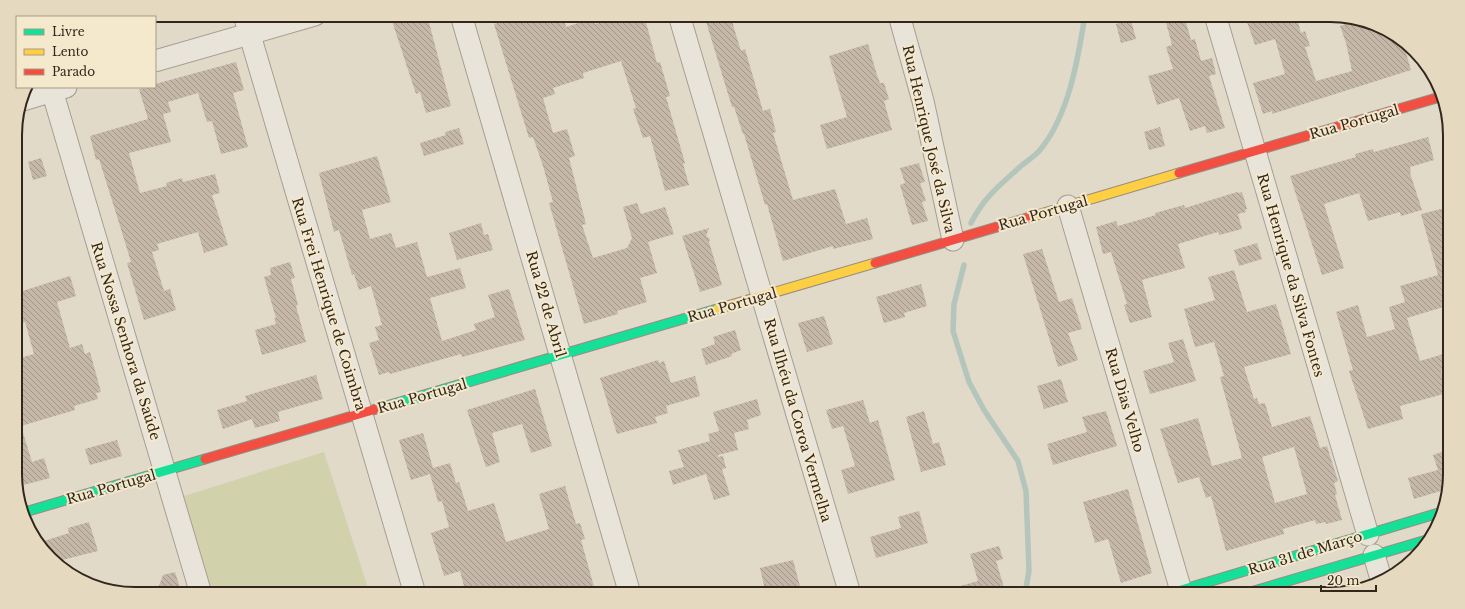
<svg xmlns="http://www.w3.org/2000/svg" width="1465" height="609" font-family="'Libre Baskerville',serif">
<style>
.garden{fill:#d1d1ab}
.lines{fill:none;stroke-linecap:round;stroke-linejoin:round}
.stream{stroke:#b4c6bb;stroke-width:5.5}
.building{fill:url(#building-back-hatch);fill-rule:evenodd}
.street-casing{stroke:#a69e92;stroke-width:23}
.fast-casing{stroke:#968e82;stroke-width:11}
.slow-casing{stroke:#968e82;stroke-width:11}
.jam-casing{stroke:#968e82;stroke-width:11}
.street{stroke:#e9e4da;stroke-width:21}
.fast{stroke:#16e098;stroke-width:9}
.slow{stroke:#ffcf43;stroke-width:9}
.jam{stroke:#f24e42;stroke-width:9}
.labels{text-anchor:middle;stroke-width:4;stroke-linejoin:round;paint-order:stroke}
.street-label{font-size:14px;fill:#33271c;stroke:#f4e8cd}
.rim{fill:none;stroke:#33271c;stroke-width:2}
</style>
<defs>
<pattern id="building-back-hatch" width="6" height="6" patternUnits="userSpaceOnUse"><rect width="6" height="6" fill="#c5b8a9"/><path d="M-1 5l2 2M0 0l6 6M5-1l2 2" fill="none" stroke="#a19689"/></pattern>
</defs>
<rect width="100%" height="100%" fill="#e2dac8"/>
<!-- garden -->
<path class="garden" d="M324,452L370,594H213L181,497Z"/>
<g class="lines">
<!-- stream -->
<path class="stream" d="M971,223C984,197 1000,185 1021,166C1027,161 1035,156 1040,150C1069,115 1078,59 1085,15
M964,265L954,304L953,331L969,382L984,410L1018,461L1026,491L1029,571L1025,594"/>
</g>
<!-- building -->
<path class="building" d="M390,15H427L451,106L426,113L420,92L416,94Z
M524,15H563L566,27L593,18L595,24L625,15H644L657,63L660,62L670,96L666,97L685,163L683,164L689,185L665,191L650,136L643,138L633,109L636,108L621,61L583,73L584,78L553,88L555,94L543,98L553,133L567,129L575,156L569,158L586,224L582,225L593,258L627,248L632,238L623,207L637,203L641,214L665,207L674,234L648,242L657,273L640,278L647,302L617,311L618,314L584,324L549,203L553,202L543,166L533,137L529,138L494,24Z
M704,15H730L741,51L745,49L763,111L770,109L776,132L773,133L793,200L835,189L846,224L867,218L873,239L833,249V246L783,261L767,204L765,205L744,134H743L734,107H732Z
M1164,15H1184L1191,40L1195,39L1201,61L1212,58L1216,74L1209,76L1225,128L1207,133L1205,126L1190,131L1179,98L1157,105L1148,76L1173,69L1166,47L1172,45Z
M1258,15H1296L1301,33L1305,31L1310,46L1305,47L1316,81L1352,71L1346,43L1340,26L1357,20L1376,24L1404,46L1411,70L1272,114V111L1263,114L1253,83L1285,74L1275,39L1255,45L1246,19Z
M1131,20L1136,39L1121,43L1116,24Z
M868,44L877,75L880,83H884L889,99L884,101L892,130L827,149L820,125L847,117L829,56Z
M236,62L244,90L233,93L248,147L221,154L212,121L207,122L198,93L168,102L171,112L163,114L171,142L129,153L140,193L167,186L166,183L182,178L183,182L215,174L220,193L212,195L228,245L204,253L198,232L157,244L159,250L152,252L164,291L170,289L176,310L144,320L127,263L131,262L120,226L99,159L96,160L90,136L148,119L139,89L155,87V84Z
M1160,127L1165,146L1149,150L1144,132Z
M459,128L464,144L424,156L420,143L446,135L445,132Z
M1428,137L1434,160L1410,167L1411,172L1410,173L1422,210L1401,216L1400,212L1368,221L1359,193L1324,204L1344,268L1322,275L1290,176L1356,157L1355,154L1373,149L1374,152Z
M377,156L391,202L362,210L370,239L391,233L396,248L417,242L427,277L460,268L466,288L430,298L442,341L476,330L474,324L495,317L488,295L509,289L525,340L462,357L461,354L390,374L389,372L379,375L369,343L379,340L375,327L382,325L371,286L359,290L354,274L352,275L339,230L334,232L319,173Z
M41,158L47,176L33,180L28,162Z
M919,163L925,182L920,183L926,201L922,202L928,221L912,225L900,185L905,183L900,168Z
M1237,192L1238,193L1242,192L1247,209L1245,210L1246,212L1238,214L1242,229L1219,235L1218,232L1178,244L1185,268L1142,280L1152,317L1130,323L1124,305L1127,304L1111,252L1103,254L1096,227L1116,221L1118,226L1156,215L1155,213L1184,205L1185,208Z
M1449,207L1450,305L1407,318L1420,361L1450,352V369L1441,372L1447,393L1400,406L1403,419L1368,429L1349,371L1353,370L1336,312L1358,305L1367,337L1395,329L1389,307L1405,302L1400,286L1438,275L1421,214Z
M481,223L484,235L488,234L493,250L457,260L449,233Z
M709,228L706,236L710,239L709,242L722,285L700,292L682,236Z
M1257,243L1262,259L1239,266L1234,250Z
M1042,249L1059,302L1072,298L1082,329L1068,333L1078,360L1058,367L1023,254Z
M290,262L295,278L291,279L298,305L296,306L306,342L262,355L255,330L276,324L274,318H276L264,277L271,275L270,268Z
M1234,270L1247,312L1276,304L1291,354L1244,367L1254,399L1257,398L1259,404L1265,403L1272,427L1310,416L1320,448L1327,446L1338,481L1334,483L1337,494L1335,495L1342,520L1326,524V522L1316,524L1315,520L1283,529L1284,534L1226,551L1211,496L1206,498L1199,477L1178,483L1160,429L1198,418L1212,466L1242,458L1220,377L1224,376L1214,342L1195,347L1184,309L1215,300L1208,277ZM1294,447L1307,494L1275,503L1262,457Z
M70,276L76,296L57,302L70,348L82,344L85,354L90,352L101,392L96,393L98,399L74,406L75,410L21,426L32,462L44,458L50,478L16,487V359L34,354L25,322L16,325V293Z
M921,284L927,306L904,313L905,317L884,323L876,297Z
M824,316L833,344L807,352L798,323Z
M735,330L741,350L731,354L732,356L706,365L701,349L715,344L713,337Z
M1183,339L1196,381L1150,394L1143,371L1174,362L1168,343Z
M658,360L659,363L664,361L671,383L695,376L700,396L666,406L668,413L655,417L657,423L617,434L600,378Z
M316,375L323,399L278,412L280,421L255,428L252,419L223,429L217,410L247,401L245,396Z
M1061,379L1068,402L1044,409L1037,386Z
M535,389L552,446L531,453L522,424L492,433L500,462L486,467L467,410Z
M757,399L761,415L747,420L749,429L734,433L738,450L718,455V457L723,456L726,468L722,469L730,495L714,500L706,474L673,485L669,471L684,467L678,450L710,441L708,434L719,431L713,412Z
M863,400L870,423L878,420L895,480L848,494L841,470L855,466L843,426L832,429L826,410Z
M924,411L933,444L939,442L946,465L921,472L906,417Z
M1106,411L1117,446L1053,465L1047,444L1087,432L1082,417Z
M423,433L433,468L450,463L456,483L459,482L468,511L494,503L506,542L549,529L539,494L565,486L576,524L580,523L585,539L581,540L596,594H466L460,571L444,576L431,533L449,527L442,501L438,502L430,474L411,480L399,440Z
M117,440L122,456L90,465L85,449Z
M1450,449V474L1446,496L1444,490L1414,499L1408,478L1438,470L1433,455Z
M1128,489L1152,573L1121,583L1108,539L1095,543L1083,502Z
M919,511L928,543L876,558L870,537L901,528L898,517Z
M89,522L98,551L58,561L40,547L38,543L69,533L68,528Z
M999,546L1003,559L996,561L1006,594H946V590L978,581L970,554Z
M793,560L802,594H766L760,568Z
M175,572L182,594H156L163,575Z"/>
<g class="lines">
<defs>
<path id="street" d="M244,15L415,594
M461,15L630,594
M679,15L850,594
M899,15L923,101L953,240
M1215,15L1368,535
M155,61L315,15
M51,87L201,594
M23,100L66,87
M1068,206L1182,594
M1374,555L1381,579"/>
<path id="fast" d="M383,407L717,309
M25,512L205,459
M1168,594L1442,512
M1244,594L1430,539"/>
<path id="slow" d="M1027,218L1179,173
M717,309L875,263"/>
<path id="jam" d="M1179,173L1440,97
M875,263L1027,218
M205,459L383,407"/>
</defs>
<!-- street casing -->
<use href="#street" class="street-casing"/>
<!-- fast casing -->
<use href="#fast" class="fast-casing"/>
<!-- slow casing -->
<use href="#slow" class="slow-casing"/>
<!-- jam casing -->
<use href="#jam" class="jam-casing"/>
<!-- street -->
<use href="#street" class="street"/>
<!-- fast -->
<use href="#fast" class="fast"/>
<!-- slow -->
<use href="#slow" class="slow"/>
<!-- jam -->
<use href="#jam" class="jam"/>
</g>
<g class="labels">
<!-- street labels -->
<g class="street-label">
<text transform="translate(1354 122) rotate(-16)" y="5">Rua Portugal</text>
<text transform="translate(929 139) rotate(77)" y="5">Rua Henrique José da Silva</text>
<text transform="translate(1043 213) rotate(-16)" y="5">Rua Portugal</text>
<text transform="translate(1291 275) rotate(74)" y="5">Rua Henrique da Silva Fontes</text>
<text transform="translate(329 304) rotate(73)" y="5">Rua Frei Henrique de Coimbra</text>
<text transform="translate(546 304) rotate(74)" y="5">Rua 22 de Abril</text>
<text transform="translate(732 305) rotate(-16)" y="5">Rua Portugal</text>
<text transform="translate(126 341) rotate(73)" y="5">Rua Nossa Senhora da Saúde</text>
<text transform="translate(422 396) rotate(-16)" y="5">Rua Portugal</text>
<text transform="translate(1125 400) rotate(74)" y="5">Rua Dias Velho</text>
<text transform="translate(798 420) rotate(74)" y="5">Rua Ilhéu da Coroa Vermelha</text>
<text transform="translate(111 487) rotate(-16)" y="5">Rua Portugal</text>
<text transform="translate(1305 553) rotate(-17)" y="5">Rua 31 de Março</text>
</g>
</g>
<!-- crop -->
<path d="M0 0H1465V609H0ZM135 22H1330A113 113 0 0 1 1443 135V474A113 113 0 0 1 1330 587H135A113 113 0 0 1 22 474V135A113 113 0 0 1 135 22Z" fill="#e5d9bf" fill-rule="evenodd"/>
<path class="rim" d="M135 22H1330A113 113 0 0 1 1443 135V474A113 113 0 0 1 1330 587H135A113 113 0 0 1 22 474V135A113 113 0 0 1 135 22Z"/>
<!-- legend -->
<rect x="16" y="16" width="140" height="72" fill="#f4e8cd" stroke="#a79b86"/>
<rect x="24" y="29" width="20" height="6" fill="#16e098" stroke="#a79b86"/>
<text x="52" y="36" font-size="12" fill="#33271c">Livre</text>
<rect x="24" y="49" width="20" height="6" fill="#ffcf43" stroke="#a79b86"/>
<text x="52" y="56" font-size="12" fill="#33271c">Lento</text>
<rect x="24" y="69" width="20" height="6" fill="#f24e42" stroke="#a79b86"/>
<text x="52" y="76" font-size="12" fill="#33271c">Parado</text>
<!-- scale -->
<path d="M1321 585v6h55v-6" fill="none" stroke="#33271c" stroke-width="2"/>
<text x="1327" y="585" font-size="12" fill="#33271c" stroke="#f4e8cd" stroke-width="3" paint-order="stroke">20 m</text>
</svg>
